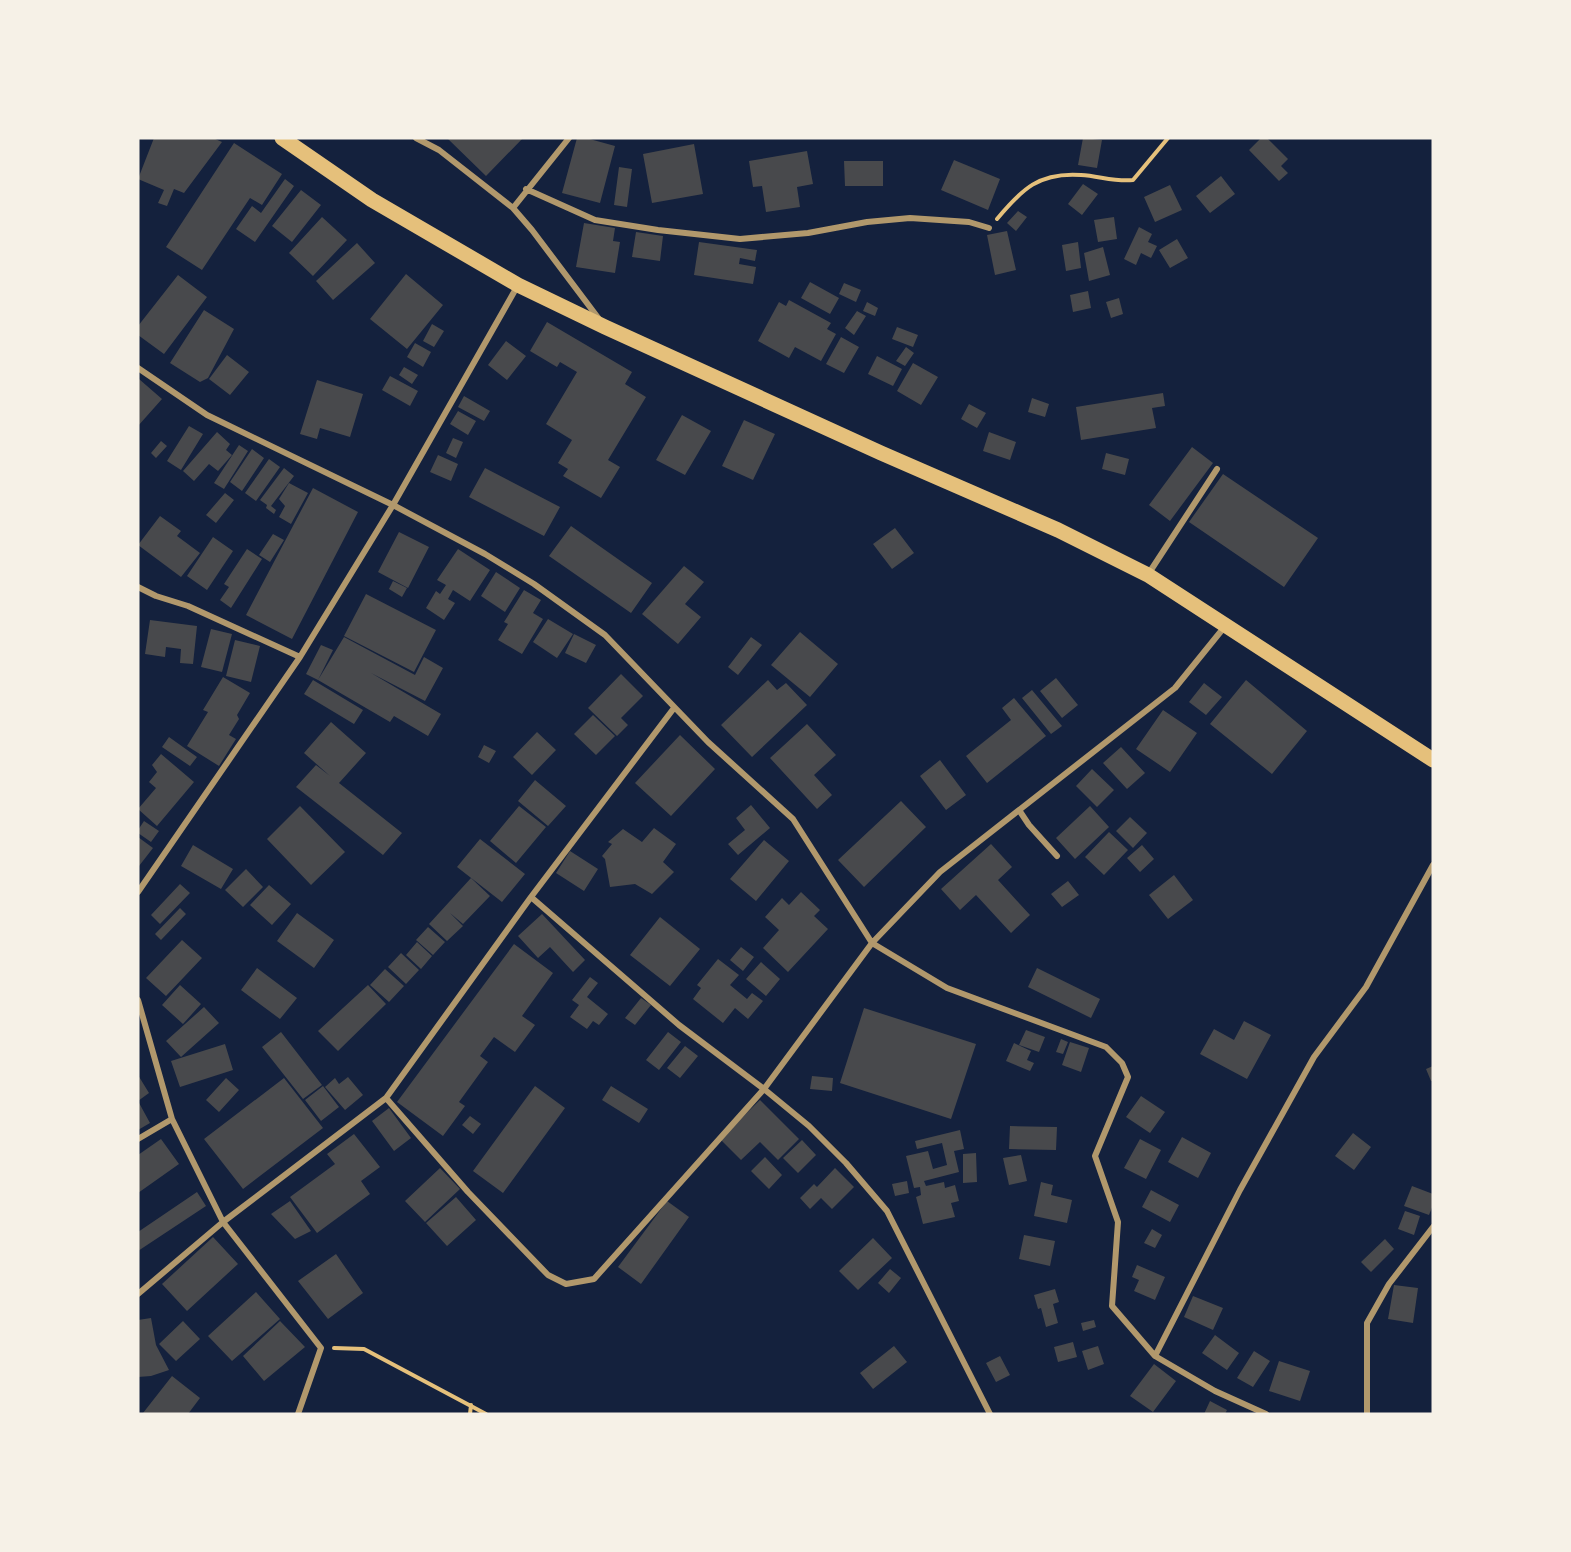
<svg xmlns="http://www.w3.org/2000/svg" width="1571" height="1552" font-family="'Noto Serif',serif">
<style>
.building{fill:#48494c}
.lines{fill:none;stroke-linecap:round;stroke-linejoin:round}
.path{stroke:#e5c07b;stroke-width:4}
.minor{stroke:#b1986c;stroke-width:6}
.primary{stroke:#e5c07b;stroke-width:15}
</style>
<rect width="100%" height="100%" fill="#14213d"/>
<!-- building -->
<path class="building" d="M154,138H213L222,142L184,193L174,189L167,206L158,203L164,190L138,179Z
M447,138H523L486,176Z
M577,138H586L615,146L600,203L562,193Z
M1083,138L1102,140L1097,168L1078,165Z
M1261,138H1267L1288,159L1281,166L1288,173L1279,181L1249,150Z
M234,143L282,174L262,205L250,198L202,270L166,247Z
M694,144L703,194L652,203L643,154Z
M807,151L813,184L797,187L800,207L766,212L762,186L753,187L749,161Z
M954,160L1000,179L988,210L941,190Z
M844,161H883V186H845Z
M619,167L632,169L627,207L614,205Z
M1221,176L1235,194L1210,213L1196,196Z
M285,179L294,186L255,242L236,229L252,206L261,213Z
M1083,184L1098,194L1082,215L1068,204Z
M1170,185L1182,210L1155,222L1144,197Z
M301,190L321,205L292,242L272,226Z
M1018,211L1027,217L1016,231L1007,223Z
M322,217L347,240L313,276L289,253Z
M1114,217L1117,239L1098,242L1094,220Z
M584,223L615,228L613,241L620,242L615,273L576,267Z
M1139,227L1152,234L1148,242L1157,246L1151,258L1141,253L1136,265L1124,259Z
M1007,231L1016,270L995,275L987,235Z
M636,232L663,236L660,261L632,257Z
M1177,239L1188,258L1170,268L1159,250Z
M699,242L757,250L755,261L740,258L739,264L756,267L753,284L694,275Z
M1078,242L1081,268L1066,271L1062,245Z
M357,243L375,263L333,300L316,281Z
M1103,247L1110,275L1089,281L1084,253Z
M406,274L443,305L407,349L370,319Z
M178,275L207,297L164,354L138,335V326Z
M810,282L839,298L830,314L801,298Z
M844,283L861,290L856,302L839,294Z
M1088,291L1091,308L1073,312L1070,295Z
M1119,298L1123,314L1111,318L1106,302Z
M789,300L831,323L827,329L836,334L821,361L795,347L789,358L758,341L779,302L786,306Z
M867,302L878,308L875,316L863,311Z
M204,310L234,329L208,378L200,382L170,363Z
M857,311L866,316L854,335L845,328Z
M547,322L632,372L625,384L646,397L608,460L620,467L601,498L563,476L568,469L558,463L572,440L546,424L577,372L560,362L557,367L530,351Z
M432,324L444,331L434,347L423,341Z
M897,327L918,335L913,347L892,339Z
M841,337L859,347L844,373L826,364Z
M506,341L526,356L507,380L488,365Z
M415,343L431,352L423,367L407,357Z
M906,347L914,353L905,366L896,361Z
M227,355L249,372L230,395L209,379Z
M877,356L902,369L893,386L868,374Z
M913,363L938,377L921,405L897,391Z
M404,367L418,375L412,384L399,375Z
M390,376L418,391L410,406L382,390Z
M139,379L162,399L138,426V381Z
M317,380L363,394L350,437L320,428L317,439L300,434Z
M1163,393L1165,406L1152,408L1156,428L1081,440L1076,407Z
M464,396L490,411L484,421L458,407Z
M1032,398L1049,404L1045,417L1028,412Z
M969,404L986,413L977,428L961,419Z
M458,411L476,421L468,435L450,424Z
M682,415L711,431L685,475L656,460Z
M744,420L775,434L753,480L722,466Z
M189,426L203,434L181,470L167,461Z
M217,432L230,444L226,450L232,455L218,471L209,464L194,481L183,471Z
M989,432L1016,442L1010,460L983,451Z
M453,438L463,442L456,458L446,453Z
M161,441L167,446L156,458L151,453Z
M239,445L248,451L224,489L214,483Z
M1192,447L1213,463L1170,521L1149,505Z
M252,449L264,458L242,491L230,482Z
M1106,453L1129,459L1125,475L1102,469Z
M438,455L458,464L451,481L430,472Z
M269,459L280,467L256,501L245,493Z
M284,468L294,476L271,506L276,510L274,514L266,508L267,505L260,500Z
M485,468L560,507L544,536L469,497Z
M1223,474L1318,538L1284,587L1189,522Z
M289,483L308,493L291,524L279,517L285,506L279,499Z
M313,488L358,512L292,639L246,615Z
M225,493L234,500L216,523L206,515Z
M160,516L181,531L177,536L200,553L181,577L138,545Z
M571,526L652,583L631,613L549,556Z
M895,528L914,553L892,569L873,544Z
M399,532L429,547L408,588L378,572Z
M273,534L284,540L270,562L259,555Z
M213,537L233,551L207,590L187,576Z
M247,549L262,559L231,608L220,600L229,587L224,584Z
M458,549L490,570L470,601L453,590L448,599L455,603L444,620L426,608L436,591L440,594L446,585L437,580Z
M684,566L704,582L685,604L701,617L678,644L642,614Z
M496,572L520,588L505,612L481,596Z
M393,581L407,588L402,597L389,589Z
M524,590L541,600L533,613L543,619L522,654L498,640L508,624L504,622Z
M366,594L436,630L414,672L344,636Z
M548,619L573,634L557,658L533,642Z
M150,620L197,626L193,664L180,663L181,649L166,647L165,657L145,654Z
M211,629L232,634L222,672L201,667Z
M800,632L838,664L810,697L771,665Z
M574,634L596,645L586,663L565,653Z
M344,637L415,675L424,657L443,668L425,701L371,673L441,714L428,736L394,716L390,722L318,680Z
M751,637L762,645L738,675L728,667Z
M235,640L260,646L251,682L226,676Z
M321,645L333,650L318,680L306,674Z
M621,674L643,696L621,718L628,725L617,736L588,708Z
M223,677L250,693L237,715L239,719L229,735L236,739L219,766L187,746L208,712L203,710Z
M1056,678L1078,705L1062,718L1040,691Z
M313,680L363,710L354,724L304,694Z
M768,680L777,690L786,683L807,705L752,757L721,725Z
M1246,680L1307,731L1272,774L1210,724Z
M1204,683L1222,697L1206,715L1189,702Z
M1032,690L1062,726L1051,734L1022,698Z
M1014,698L1046,736L987,783L966,756L1011,720L1002,708Z
M1163,710L1197,733L1170,772L1136,749Z
M593,715L615,736L596,755L574,734Z
M331,722L366,753L339,783L402,833L383,855L296,787L316,765L330,776L304,753Z
M807,724L836,755L814,775L832,795L817,809L770,758Z
M537,732L556,750L532,775L513,757Z
M680,735L715,769L671,816L635,783Z
M169,737L197,757L190,766L162,747Z
M484,745L496,751L489,763L478,757Z
M1121,747L1145,773L1127,789L1103,763Z
M161,754L194,782L157,826L138,809L156,788L149,782L157,772L152,765Z
M940,760L966,795L946,810L920,776Z
M1092,769L1114,790L1097,807L1076,786Z
M535,780L566,806L548,826L518,801Z
M901,801L926,827L864,887L838,860Z
M751,805L770,828L738,855L728,844L745,830L736,818Z
M300,806L345,852L311,885L267,839Z
M519,806L546,827L516,863L490,841Z
M1090,806L1109,827L1075,859L1056,838Z
M1130,817L1147,833L1133,848L1116,831Z
M144,821L159,831L151,842L138,833V830Z
M654,828L676,844L663,862L674,872L652,894L635,884L610,887L605,859L602,856L612,844L608,842L623,829L642,842Z
M1109,832L1128,850L1104,875L1085,857Z
M138,837L153,848L139,866L138,865Z
M480,839L525,874L502,902L457,867Z
M764,840L789,861L756,901L730,879Z
M991,844L1012,867L998,880L1030,915L1011,933L976,895L960,910L941,889Z
M193,845L233,869L221,889L181,866Z
M1142,845L1154,859L1140,872L1127,858Z
M570,851L598,869L584,891L556,873Z
M246,869L263,887L243,907L225,890Z
M1174,875L1193,900L1168,919L1149,895Z
M471,878L490,896L463,924L450,913L463,926L447,941L429,924Z
M1068,881L1079,895L1062,907L1051,894Z
M180,884L190,893L160,924L151,915Z
M269,885L291,904L272,925L250,905Z
M801,892L820,910L814,916L828,929L788,972L763,948L779,930L765,917L782,898L789,905Z
M180,908L186,914L161,940L155,934Z
M297,913L334,940L314,968L277,941Z
M542,914L585,960L573,972L550,947L538,958L518,936Z
M660,917L700,949L670,986L630,955Z
M428,927L445,942L433,955L416,940Z
M182,940L202,958L166,996L146,978Z
M417,942L432,956L421,969L406,955Z
M514,944L553,973L522,1016L535,1025L515,1052L494,1037L480,1056L488,1062L459,1102L465,1106L443,1136L397,1102Z
M741,947L754,957L743,971L730,960Z
M401,953L419,970L406,984L388,967Z
M718,959L739,975L730,985L747,999L752,993L763,1001L748,1019L735,1008L723,1023L693,999L701,988L697,985Z
M761,962L780,979L766,996L746,979Z
M257,968L297,998L280,1019L241,990Z
M1037,968L1100,999L1091,1018L1028,987Z
M385,969L404,986L389,1002L370,985Z
M590,977L598,983L587,997L608,1014L599,1025L593,1021L587,1029L570,1017L579,1005L572,1000Z
M180,985L201,1004L183,1024L162,1005Z
M368,985L386,1004L338,1051L318,1031Z
M641,998L651,1005L635,1025L625,1018Z
M204,1007L219,1023L181,1057L166,1041Z
M864,1008L976,1044L951,1119L840,1083Z
M1244,1021L1271,1035L1247,1079L1200,1054L1214,1029L1234,1040Z
M1026,1030L1045,1037L1039,1052L1019,1045Z
M281,1032L322,1085L303,1099L262,1047Z
M668,1032L681,1042L659,1070L646,1060Z
M1061,1039L1068,1042L1063,1054L1056,1052Z
M1070,1042L1089,1048L1081,1072L1062,1065Z
M1014,1043L1031,1051L1027,1060L1034,1063L1030,1071L1006,1061Z
M225,1044L233,1070L180,1087L171,1061Z
M685,1046L698,1056L680,1078L667,1068Z
M1433,1066V1081H1431L1426,1069Z
M138,1075L149,1093L138,1101Z
M812,1076L833,1078L832,1091L810,1089Z
M348,1077L363,1095L345,1110L325,1087L335,1078L339,1084Z
M226,1078L239,1090L219,1112L206,1100Z
M284,1078L323,1128L243,1189L204,1139Z
M323,1086L339,1107L321,1121L305,1100Z
M535,1086L565,1108L503,1193L473,1171Z
M611,1086L648,1109L639,1123L602,1100Z
M1141,1096L1165,1112L1150,1133L1126,1117Z
M760,1100L799,1139L778,1160L760,1142L741,1160L720,1139Z
M138,1101L150,1123L138,1130Z
M389,1108L411,1138L394,1151L372,1121Z
M470,1116L481,1124L473,1134L462,1125Z
M1010,1126L1057,1127L1056,1150L1009,1149Z
M960,1130L964,1149L954,1151L959,1172L924,1181L926,1186L944,1182L945,1188L955,1185L959,1201L951,1203L955,1217L923,1224L916,1197L921,1195L920,1187L914,1188L906,1156L928,1151L933,1169L947,1165L942,1143L917,1149L915,1141Z
M1353,1133L1371,1147L1354,1170L1335,1156Z
M354,1134L380,1167L361,1181L370,1194L317,1233L290,1197L335,1164L327,1154Z
M1182,1137L1211,1153L1198,1178L1168,1162Z
M161,1139L179,1164L138,1193V1155Z
M1140,1139L1161,1150L1146,1179L1124,1168Z
M802,1140L816,1155L798,1173L783,1158Z
M976,1153L977,1182L963,1183V1154Z
M1021,1155L1027,1181L1009,1185L1003,1158Z
M765,1157L782,1175L769,1189L751,1171Z
M440,1168L460,1189L425,1222L405,1201Z
M835,1168L854,1187L832,1209L821,1198L810,1209L800,1198L814,1184L817,1187Z
M907,1181L909,1193L895,1196L892,1184Z
M1041,1182L1053,1185L1051,1195L1072,1200L1067,1223L1034,1216Z
M1412,1186L1433,1194V1205L1429,1215L1404,1206Z
M1151,1190L1179,1205L1170,1222L1142,1207Z
M197,1192L206,1206L138,1251V1232Z
M456,1197L476,1220L447,1246L426,1223Z
M290,1201L311,1231L295,1239L271,1214Z
M667,1201L689,1217L641,1284L618,1267Z
M1405,1211L1420,1216L1414,1235L1398,1229Z
M1152,1229L1162,1235L1155,1248L1144,1243Z
M1024,1235L1055,1241L1050,1266L1019,1259Z
M213,1237L238,1264L187,1311L162,1284Z
M873,1238L892,1258L858,1290L839,1271Z
M1385,1239L1394,1249L1371,1272L1361,1262Z
M336,1254L363,1293L328,1319L298,1281Z
M1137,1265L1165,1277L1155,1300L1134,1291L1139,1280L1132,1277Z
M890,1269L901,1278L889,1293L878,1283Z
M1394,1285L1418,1288L1413,1323L1388,1319Z
M1055,1289L1059,1302L1053,1304L1058,1323L1046,1327L1041,1308L1038,1309L1034,1295Z
M256,1292L280,1319L232,1361L208,1336Z
M1193,1296L1223,1308L1213,1330L1184,1317Z
M151,1318L156,1345L169,1370L151,1376L138,1377V1320Z
M1094,1320L1096,1327L1083,1331L1081,1323Z
M183,1321L200,1339L176,1361L159,1344Z
M280,1321L305,1347L264,1381L243,1356Z
M1215,1335L1239,1353L1227,1370L1202,1353Z
M1073,1342L1077,1357L1058,1362L1054,1347Z
M894,1346L907,1362L873,1389L860,1373Z
M1098,1346L1104,1364L1088,1370L1082,1351Z
M1254,1351L1270,1361L1253,1387L1237,1378Z
M1000,1356L1010,1375L996,1382L986,1363Z
M1279,1361L1310,1371L1300,1401L1269,1391Z
M1154,1364L1176,1381L1153,1412L1130,1396Z
M172,1376L200,1398L188,1414H145L143,1413Z
M1210,1401L1227,1410L1225,1414H1204Z"/>
<g class="lines">
<!-- path -->
<path class="path" d="M997,219C1022,189 1039,172 1081,175C1099,176 1115,182 1133,180L1168,138
M334,1348L364,1349L486,1414
M470,1414L471,1405"/>
<!-- minor -->
<path class="minor" d="M416,138L439,150L513,208L532,230L599,319
M526,189L595,220L658,230L740,239L808,233L867,222L910,218L969,222L989,228
M513,208L569,138
M138,368L207,415L393,505L485,554L534,584L605,635L708,742L793,819L872,943L947,988L1106,1047L1122,1063L1128,1077L1095,1156L1118,1222L1112,1306L1155,1356L1215,1391L1266,1414
M1149,573L1217,469
M138,587L156,596L188,606L300,657
M1019,810L1029,825L1057,856
M138,892L300,657L393,505L518,285
M531,897L679,1025L764,1089L809,1126L846,1163L887,1211L990,1414
M138,1000L172,1119L223,1222L321,1348L298,1414
M386,1098L468,1192L548,1275L566,1284L594,1279L764,1089L872,943L940,872L1175,688L1226,625
M138,1139L172,1119
M138,1294L223,1222L386,1098L531,897L674,708
M1155,1356L1240,1190L1314,1057L1366,987L1433,865
M1367,1414V1323L1389,1284L1433,1227"/>
<!-- primary -->
<path class="primary" d="M282,138L372,200L518,285L605,327L881,453L1058,530L1148,575L1433,760"/>
</g>
<!-- border -->
<rect width="1571" height="1552" fill="none" stroke="#f6f1e7" stroke-width="279"/>
</svg>
